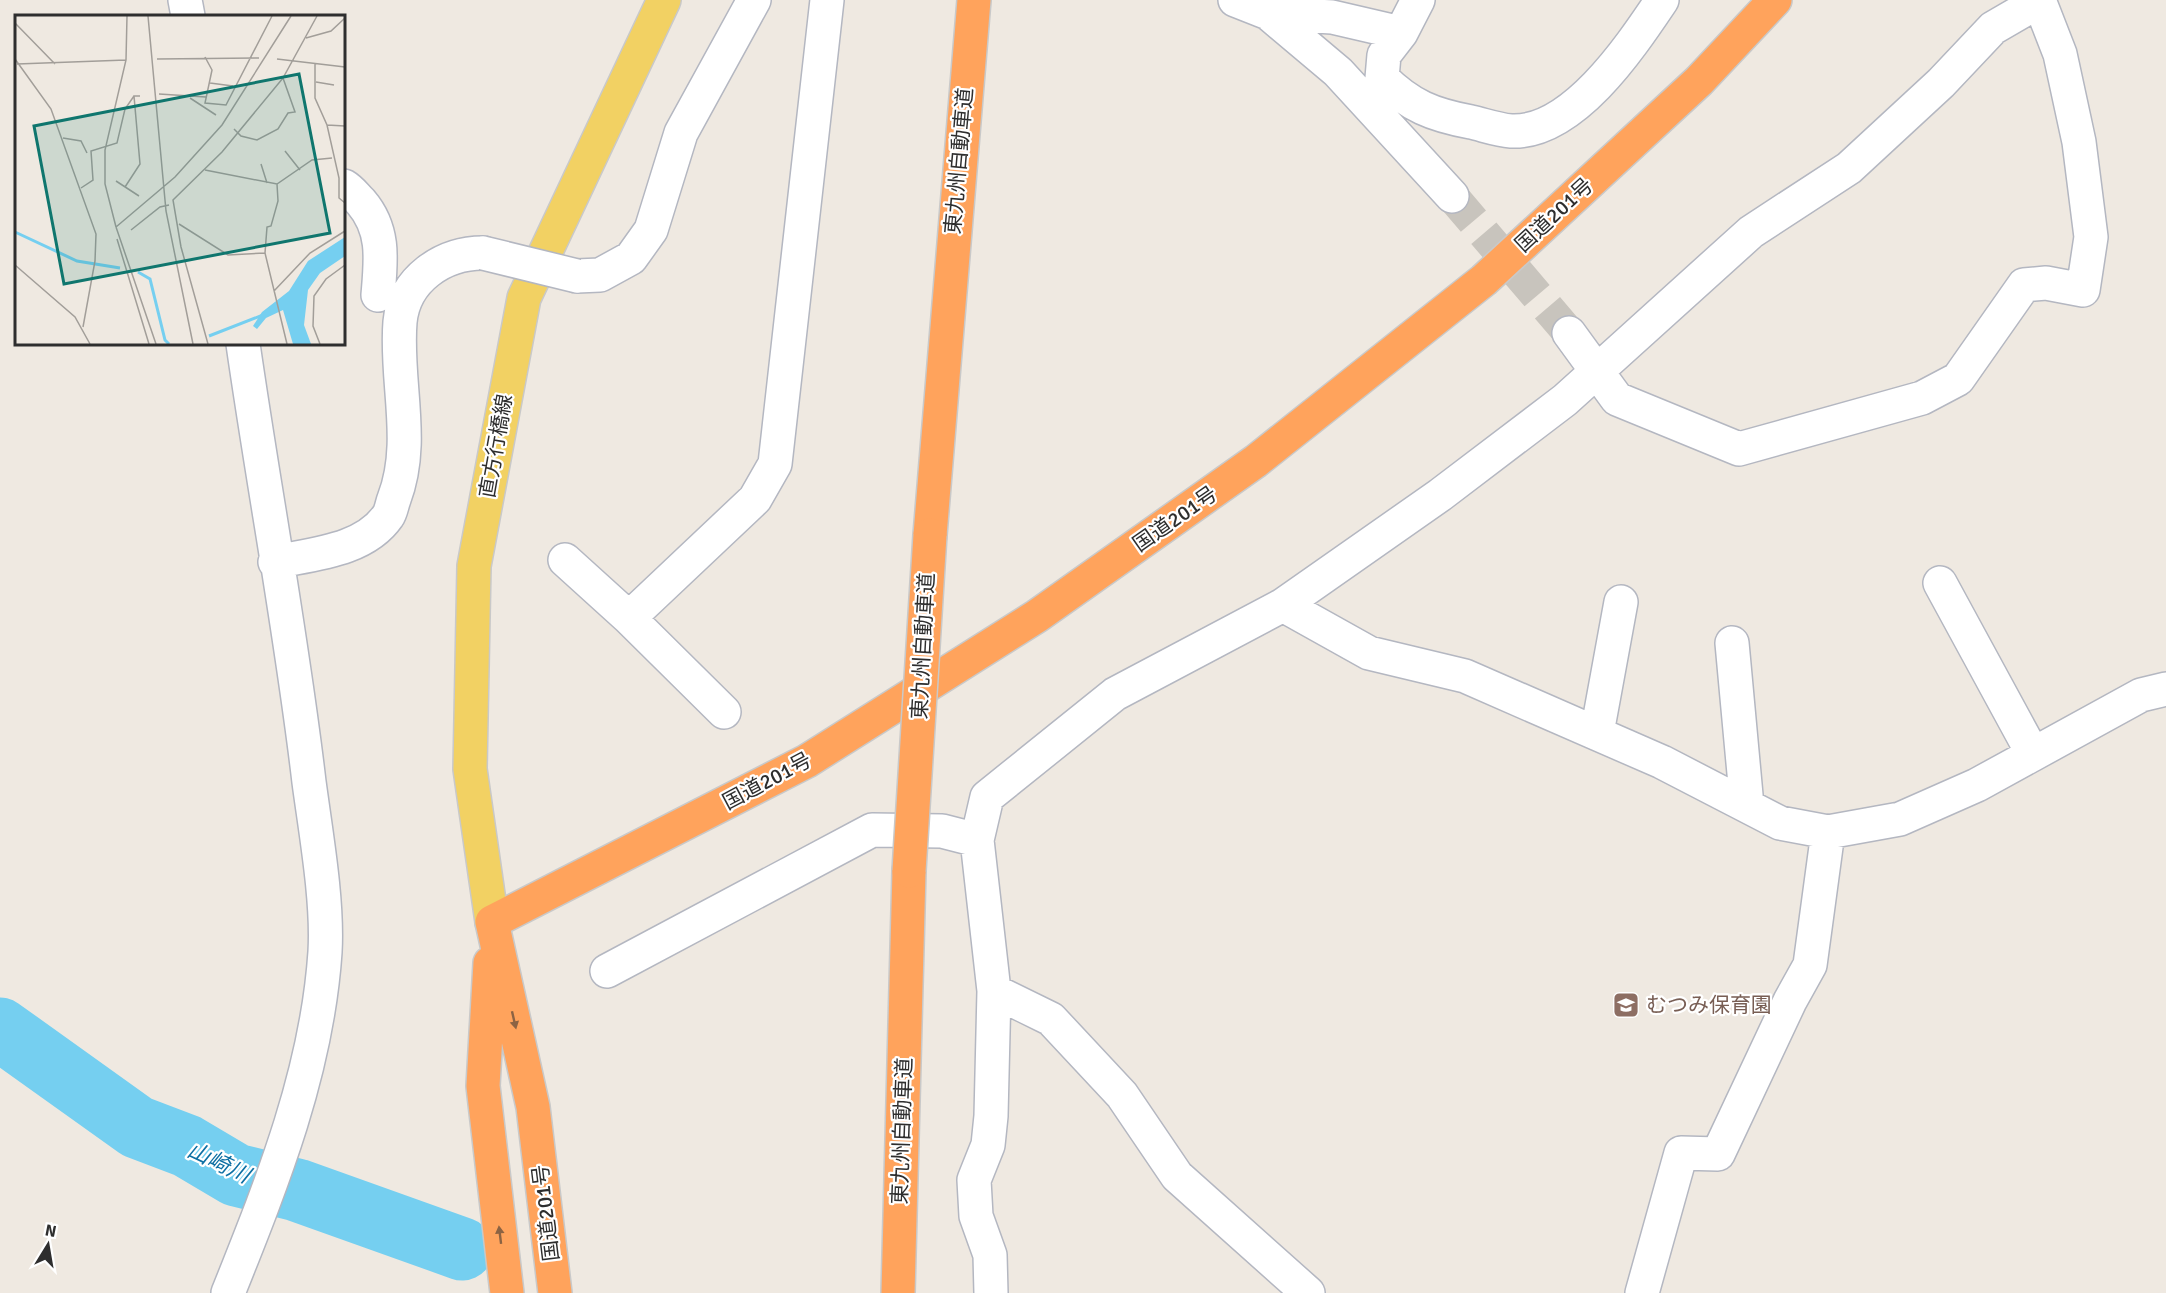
<svg xmlns="http://www.w3.org/2000/svg" width="2166" height="1293" font-family="Signika,'Noto Sans JP',sans-serif">
<style>
.lines{fill:none;stroke-linecap:round;stroke-linejoin:round}
.river{stroke:#75cff0;stroke-width:63}
.street-tunnel{stroke:#c8c4bd;stroke-width:33;stroke-dasharray:33 16;stroke-linecap:butt}
.street-casing{stroke:#b4b7c1;stroke-width:36}
.primary-casing{stroke:#c9c9c9;stroke-width:36}
.highway-casing{stroke:#c9c9c9;stroke-width:36}
.street{stroke:#fff;stroke-width:33}
.primary{stroke:#f2d163;stroke-width:33}
.highway{stroke:#ffa35c;stroke-width:33}
.street-bridge-casing{stroke:#b4b7c1;stroke-width:36;stroke-linecap:butt}
.highway-bridge-casing{stroke:#c9c9c9;stroke-width:36;stroke-linecap:butt}
.street-bridge{stroke:#fff;stroke-width:33}
.highway-bridge{stroke:#ffa35c;stroke-width:33}
.oneway{fill:#8c6343}
.labels{text-anchor:middle;stroke-width:4.5;stroke-linejoin:round;paint-order:stroke}
.street-label{font-size:21px;fill:#2e2e2e;stroke:#fff}
.education-label{font-size:21px;fill:#785e54;stroke:#fff;text-anchor:start}
.water-label{font-size:22px;font-style:italic;fill:#0d6fa3;stroke:#fff}
.inset-river{fill:none;stroke:#75cff0;stroke-width:3}
.inset-road{fill:none;stroke:#a29e99;stroke-width:1.5}
.view{fill:#0f766e;fill-opacity:0.15;stroke:#0f766e;stroke-width:3}
.inset-edge{fill:none;stroke:#2e2e2e;stroke-width:3}
</style>
<rect width="100%" height="100%" fill="#efe9e1"/>
<g class="lines">
<!-- river -->
<path class="river" d="M0,1029L137,1127L187,1146L236,1175L297,1190L462,1249"/>
<!-- street-tunnel -->
<path class="street-tunnel" d="M1452,196L1569,333"/>
<defs>
<path id="street" d="M185,0L188,16
M1235,0L1268,13L1332,17L1401,33
M1418,0L1401,33L1384,55L1382,78C1410,106 1433,115 1471,122C1484,125 1498,130 1511,131C1573,134 1631,46 1662,0
M1268,13L1338,72L1452,196
M344,186C351,190 355,196 361,202C385,230 381,260 378,295
M577,276L600,275L631,258L651,230L681,133L754,0
M1569,333L1617,399L1739,449L1922,398L1958,379L2024,285L2046,283L2083,290L2091,237L2079,142L2060,54L2039,0
M565,560L629,618L724,712
M275,562C312,554 364,551 388,516C391,512 392,504 394,499C416,442 395,381 400,322C404,279 443,253 483,253
M1940,583L2033,754
M1283,605L1369,653L1465,676L1662,762L1780,823L1828,832L1900,819L1977,785L2141,695L2166,689
M629,618L755,499L775,464L827,0
M1732,643L1747,806
M1597,733L1621,602
M607,971L872,830L942,831L977,840
M994,991L1051,1019L1122,1095L1177,1176L1308,1293
M228,1293C272,1183 317,1072 325,952C328,901 316,834 309,782C292,636 264,490 243,344
M991,1293L990,1255L976,1216L974,1180L988,1145L991,1116L994,991L977,840L987,797L1115,694L1283,605L1440,495L1565,400L1751,232L1849,168L1941,83L1993,28L2038,2
M1642,1293L1681,1153L1718,1154L1790,1001L1810,965L1828,832"/>
<path id="primary" d="M492,922L470,769L474,566L524,298L664,0"/>
<path id="highway" d="M930,535L974,0
M492,922L807,761L1037,616L1256,461L1484,280L1699,81L1775,0
M492,922L533,1107L555,1293
M490,963L483,1086L507,1293
M898,1293L909,871"/>
</defs>
<!-- street casing -->
<use href="#street" class="street-casing"/>
<!-- primary casing -->
<use href="#primary" class="primary-casing"/>
<!-- highway casing -->
<use href="#highway" class="highway-casing"/>
<!-- street -->
<use href="#street" class="street"/>
<!-- primary -->
<use href="#primary" class="primary"/>
<!-- highway -->
<use href="#highway" class="highway"/>
<defs>
<path id="street-bridge" d="M483,253L577,276"/>
<path id="highway-bridge" d="M909,871L930,535"/>
</defs>
<!-- street-bridge casing -->
<use href="#street-bridge" class="street-bridge-casing"/>
<!-- highway-bridge casing -->
<use href="#highway-bridge" class="highway-bridge-casing"/>
<!-- street-bridge -->
<use href="#street-bridge" class="street-bridge"/>
<!-- highway-bridge -->
<use href="#highway-bridge" class="highway-bridge"/>
</g>
<!-- one-way arrows -->
<defs><path id="oneway-solid" d="M-6-.8H1V-3.2L6.5 0L1 3.2V.8H-6Z" transform="scale(1.5)"/></defs>
<g class="oneway">
<use href="#oneway-solid" transform="translate(514 1020) rotate(77)"/>
<use href="#oneway-solid" transform="translate(500 1235) rotate(-97)"/>
</g>
<!-- icons -->
<defs>
<symbol id="school-square" viewBox="-11 -11 22 22"><rect x="-9" y="-9" width="18" height="18" rx="4" fill="#8d6e63" stroke="#fff"/><path d="M0-5L7-2L0 1L-7-2ZM-4 1L0 2.5L4 1V4Q0 6-4 4Z" fill="#fff"/></symbol>
</defs>
<g fill-rule="evenodd">
<use href="#school-square" x="1611" y="990" width="30" height="30"/>
</g>
<g class="labels">
<!-- street labels -->
<g class="street-label">
<text transform="translate(959 161) rotate(-85)" y="7">東九州自動車道</text>
<text transform="translate(1554 215) rotate(-43)" y="7">国道201号</text>
<text transform="translate(496 446) rotate(-80)" y="7">直方行橋線</text>
<text transform="translate(1175 519) rotate(-35)" y="7">国道201号</text>
<text transform="translate(923 646) rotate(-87)" y="7">東九州自動車道</text>
<text transform="translate(767 781) rotate(-28)" y="7">国道201号</text>
<text transform="translate(902 1131) rotate(-88)" y="7">東九州自動車道</text>
<text transform="translate(546 1213) rotate(-97)" y="7">国道201号</text>
</g>
<!-- education labels -->
<g class="education-label">
<text x="1646" y="1012">むつみ保育園</text>
</g>
<!-- water labels -->
<g class="water-label">
<text transform="translate(219 1162) rotate(25)" y="8">山崎川</text>
</g>
</g>
<!-- overview -->
<g transform="translate(15 15)">
<rect width="330" height="330" fill="#efe9e1"/>
<path d="M330,222V241L305,258L293,275L289,310L296,329H278L268,295L251,303L242,314L238,311L247,297L274,276L293,246Z" fill="#75cff0"/>
<path class="inset-river" d="M0,217L62,246L105,253M123,257L135,264L150,325L154,329M194,321L248,300"/>
<path class="inset-road" d="M133,1L151,196L178,329M0,8L40,49M291,23L316,16L330,3M190,42L197,55L190,88L211,90L257,1M0,44L36,94L81,219L80,246L68,312M142,44L244,43M262,44L330,52M300,48V83L312,110L324,163V183L330,188M2,49L111,45M301,67L319,70M195,68L218,71M144,79L191,82M175,83L201,100M312,110L330,111M219,114L226,121L242,125L263,114L273,98L280,97L268,63L302,1M48,123L66,126L72,138M270,136L285,155M246,149L252,168M190,155L262,169L297,145L317,143M101,166L124,181M262,169L263,186L256,211L252,212L250,238L272,329M110,172L125,149L119,81H125M66,173L78,165L76,136L102,128L110,94L119,81M164,209L213,240L250,238M101,212L90,169V135L111,45L112,1M101,212L160,162L207,110L276,1M101,212L141,329M116,215L145,192L154,190M102,224L134,329M0,250L60,302L75,329M259,276L295,238L330,216M193,329L166,232L158,185L207,137L268,63M305,329L298,311L299,281L311,264L330,250"/>
<path class="view" d="M284,59L315,218L49,269L19,111Z"/>
<rect width="330" height="330" class="inset-edge"/>
</g>
<!-- north arrow -->
<g transform="translate(48 1245) rotate(11)" stroke="#ffffff" stroke-width="4.5" paint-order="stroke">
<path d="M0-4.5L10 22L0 15L-10 22Z" fill="#2e2e2e"/>
<text y="-9" font-size="16" font-weight="bold" text-anchor="middle" fill="#2e2e2e">N</text>
</g>
</svg>
